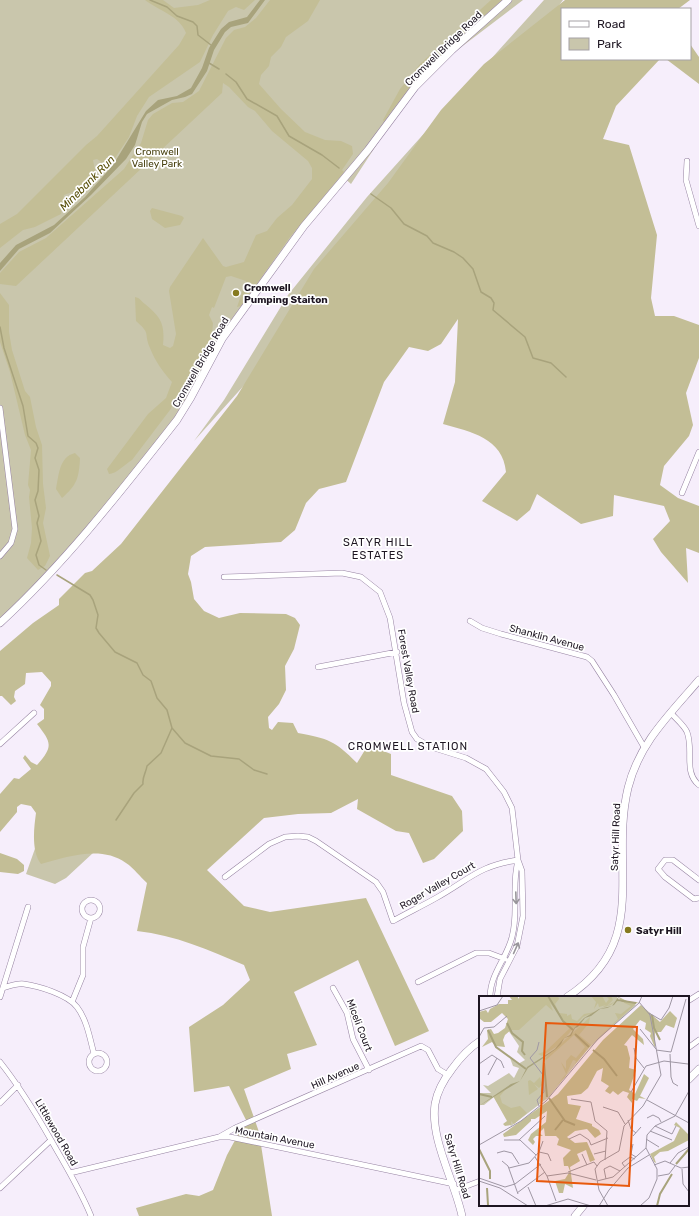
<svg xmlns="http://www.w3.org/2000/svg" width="699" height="1216" font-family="Rubik,sans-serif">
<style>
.green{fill:#c9c6ac}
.forest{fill:#c3be96}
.water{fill:#a8a37c}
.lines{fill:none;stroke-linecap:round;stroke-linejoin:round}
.stream{stroke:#a8a37c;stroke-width:1.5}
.street-casing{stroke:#9683a2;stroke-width:6}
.secondary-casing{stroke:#9683a2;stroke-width:8}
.street{stroke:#fff;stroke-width:5}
.secondary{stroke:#fff;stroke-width:7}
.oneway{stroke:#99969b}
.poi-dot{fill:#867a1f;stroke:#fff;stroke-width:1.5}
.labels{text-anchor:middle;stroke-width:3.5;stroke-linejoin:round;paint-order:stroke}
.street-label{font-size:10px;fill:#1d1521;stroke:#fff}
.park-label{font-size:10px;fill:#494211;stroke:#fff}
.poi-label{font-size:10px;font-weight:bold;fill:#1d1521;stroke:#fff;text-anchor:start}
.water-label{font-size:11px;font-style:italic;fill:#584f08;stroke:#fff}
.neighbourhood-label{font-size:11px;letter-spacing:1px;fill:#1d1521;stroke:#fff}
.inset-river{fill:none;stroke:#a8a37c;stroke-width:2}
.inset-road{fill:none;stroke:#9f97a4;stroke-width:1}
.view{fill:#e8590c;fill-opacity:0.15;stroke:#e8590c;stroke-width:2}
.inset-edge{fill:none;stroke:#1d1521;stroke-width:2}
</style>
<rect width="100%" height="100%" fill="#f6eefb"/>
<!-- green -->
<path class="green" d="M0,0H523L431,70L381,138L351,184L342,176L290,239L225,329L179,412L104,508L54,565L0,619Z
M544,0H563L399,213L194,441L224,400L288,295L367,197Z
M43,826L107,840L66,878L55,884L26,874Z"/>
<!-- forest -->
<path class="forest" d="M145,0H163L174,8L198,5L210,0H255L244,10L236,7L228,11L213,35L200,62L149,97L137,116L129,137L109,167L97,159L93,160L97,180L94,184L64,195L61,214L35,227L23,230L0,248V224L17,214L86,145L97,136L179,45L186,33C179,15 159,11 145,0Z
M270,0H320L308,21L286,37L281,47L271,57L269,66L261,75L259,84L281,109L305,132L325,140L341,141L352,146L353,154L342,170L344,172L290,237L241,306L237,307L246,281L231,276L226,277L214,308L212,307L209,315L213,323L212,336L170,410L132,460C125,464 116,474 109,474L107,469L148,414L166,398L172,382C163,372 155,361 150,348C143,332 152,335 136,321L135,297C140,298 141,301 145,304C161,317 165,324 163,345L170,348L173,346L176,334L169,291L170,287L203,238L223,266L226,267L244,262L256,235L267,231L277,218L292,205L312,179V168L308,161L272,131L255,111L248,107L229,87L223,83L222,93L16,286L0,284V273L19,252L46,238L124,169L141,143L148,120L153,114L172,103L183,102L199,91L226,38L234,30L245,27L256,18Z
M491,0H502C460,37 416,75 384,122L383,120L400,89L420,64Z
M565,0H690L678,9H562V59H660L616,106L603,139L629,145L657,235L651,298L655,316H674L699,325V358L686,393L693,425L689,436L664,466L660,485L678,498L699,506V553L686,548L688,583L661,552L653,539L670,521L664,506L614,495L613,516L581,524L537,494L530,510L517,521L482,501L506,472C503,438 471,432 443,424L455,382L458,319L441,344L428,351L409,347L384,382L346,482L319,489L306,503L295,530L281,542L205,547L191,556L188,574L191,582L194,599L204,611L219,618L240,613L286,614L295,618L300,625L294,649L285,666L286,690L279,704L268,717L269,728L272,730L278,722L293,723L298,733C329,739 334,740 357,763L368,745L391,754V775L452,796L462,811L463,831L434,859L423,863L409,833L396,831L357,809L358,799L331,813L298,814L264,818L207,870L244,906L270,912L366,898L429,1031L395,1046L358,960L294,992L317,1045L287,1054L291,1069L244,1089L259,1132L272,1216H139L136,1208L186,1194L199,1196L213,1190L227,1155L246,1120L229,1086L194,1092L189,1027L223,1005L250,980L244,965C209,950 175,935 137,931L147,883C140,877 134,868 126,863C101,845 67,857 41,864C31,851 34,828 36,813L31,806L21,804L17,807V812L0,832V794L14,778L19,779L31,769L23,758L25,755L31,762L37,765C54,746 51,742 37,724L44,719V709L40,705L51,686V682L42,672L26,673L25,684L15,691L14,697L16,701L11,705L2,696H0V651L33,623L59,605V599L85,573L92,571L121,544L237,396L314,269L388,183L441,110L484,64Z
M690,44L699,57V84L666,59H690Z
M152,208L182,216L184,218L180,225L165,228L152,219L150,211Z
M0,293L9,305V332L12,350L25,391L30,397L36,427L42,445L43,484L46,508L43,523L50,556L45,566L38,570L27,558L31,543L32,528L29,497L30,490L28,485L31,450L25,435L10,372L0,342Z
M75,453L80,458C79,478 77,485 62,498L56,489C59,475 59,457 75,453Z
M0,853L17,859L24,865V871L18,874L0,872Z"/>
<!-- water -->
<path class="water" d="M260,0H265L248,23L231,27L225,32L214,50L207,71L192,94L185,97L172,100L147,114L142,122L135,145L126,159L91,195L50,233L19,249L0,271V263L16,245L54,225L85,197L113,165L146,111L158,100L177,96L191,88L202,68L209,48L221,29L229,22L247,17Z"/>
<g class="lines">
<!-- stream -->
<path class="stream" d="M150,0L167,7L177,16L193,22L197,26L198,35L211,45
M209,63L219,69
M226,74L236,82L247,99L277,116L289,136L322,155L339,168
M371,194L391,208L404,224L427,236L433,243L454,252L463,258L473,269L481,292L491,298L494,303L493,310L525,337L533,358L551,363L566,377
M0,327L4,348L23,406L28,436L36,443L38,448L35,458L39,470L38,491L35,500L39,516L37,523L41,541L36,555L39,565L46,570
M57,575L90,595L93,600L98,615L96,628L99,633L115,652L137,663L143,675L151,681L157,698L167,710L172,728L185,743L211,756L239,759L254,770L267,774
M116,820L134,793L143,784C142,777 146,773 147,766L161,753L172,728"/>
<defs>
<path id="street" d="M687,161L686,180L699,226
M0,408L15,529L11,543L0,556
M682,493L699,452
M224,577L342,573L361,577L380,592L390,618L404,703L412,732L417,739L431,747L466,758L486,769L504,792L512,808L518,860L522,871L523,916L517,946L500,979L497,997
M470,621L482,628L501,634L587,657L592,661L614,695L644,747
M318,667L397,652
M671,713C676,719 684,725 687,732C694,750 683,772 699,785
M0,744L34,713
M225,877L269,844L285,837L298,836L308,837L316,841L376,882L383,892L393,921C407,913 422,906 436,898C470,879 478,866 518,860
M699,880L673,860H665L658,869L665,877L694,899L699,898
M82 909a9 9 0 1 1 18 0a9 9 0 1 1-18 0Z
M418,982L476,953H489L505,959
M3,988C10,986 17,983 24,984C39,986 68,995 77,1007C87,1020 90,1039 94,1054
M333,988L347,1013L353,1039L369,1070
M0,997L28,907
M490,997C490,974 507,958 512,937C519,912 511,885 518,861
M688,1001L699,994
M72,1002L83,975V947L91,918
M688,1048L699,1040
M89 1062a9 9 0 1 1 18 0a9 9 0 1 1-18 0Z
M0,1062C20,1087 35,1112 51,1140C65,1165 80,1189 91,1216
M0,1103L18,1085
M219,1137L235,1128L421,1046L428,1050L438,1069L448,1075
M70,1173L219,1137H230L454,1184
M0,1188L51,1140
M456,1190L480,1181"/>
<path id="secondary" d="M0,623C66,562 121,491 177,420L190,399L222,339L304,226L368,150L415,87L452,50L508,0
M567,997C652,942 609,867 628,788C639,743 670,714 699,680
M688,1080L699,1069
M462,1216C455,1182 430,1140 435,1104C437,1092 445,1078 452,1069C460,1058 469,1048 480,1041
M575,1216L584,1205"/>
</defs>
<!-- street casing -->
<use href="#street" class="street-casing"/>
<!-- secondary casing -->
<use href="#secondary" class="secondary-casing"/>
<!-- street -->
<use href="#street" class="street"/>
<!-- secondary -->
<use href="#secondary" class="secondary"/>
</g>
<!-- one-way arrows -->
<defs><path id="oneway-shaft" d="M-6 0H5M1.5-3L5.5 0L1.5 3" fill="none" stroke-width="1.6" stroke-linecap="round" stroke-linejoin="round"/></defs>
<g class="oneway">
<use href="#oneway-shaft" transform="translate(516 898) rotate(88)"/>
<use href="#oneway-shaft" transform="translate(516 948) rotate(-66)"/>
</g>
<!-- markers -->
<g class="poi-dot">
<circle cx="236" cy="293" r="4"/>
<circle cx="628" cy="930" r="4"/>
</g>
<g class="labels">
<!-- street labels -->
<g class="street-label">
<text transform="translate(443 48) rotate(-44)" y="4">Cromwell Bridge Road</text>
<text transform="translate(200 362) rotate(-60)" y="4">Cromwell Bridge Road</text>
<text transform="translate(547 637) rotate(15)" y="4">Shanklin Avenue</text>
<text transform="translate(409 671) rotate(80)" y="4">Forest Valley Road</text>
<text transform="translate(615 837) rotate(-88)" y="4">Satyr Hill Road</text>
<text transform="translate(437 885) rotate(-30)" y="4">Roger Valley Court</text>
<text transform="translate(360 1025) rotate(69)" y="4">Miceli Court</text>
<text transform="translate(335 1075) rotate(-24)" y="4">Hill Avenue</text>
<text transform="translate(57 1132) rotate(60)" y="4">Littlewood Road</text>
<text transform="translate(275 1137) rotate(11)" y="4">Mountain Avenue</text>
<text transform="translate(458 1166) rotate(73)" y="4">Satyr Hill Road</text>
</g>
<!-- park labels -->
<g class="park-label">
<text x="157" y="155">Cromwell<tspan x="157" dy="12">Valley Park</tspan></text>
</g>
<!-- poi labels -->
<g class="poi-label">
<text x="244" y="291">Cromwell<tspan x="244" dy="12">Pumping Staiton</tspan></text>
<text x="636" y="934">Satyr Hill</text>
</g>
<!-- water labels -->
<g class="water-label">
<text transform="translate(87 183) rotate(-45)" y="4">Minebank Run</text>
</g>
<!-- neighbourhood labels -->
<g class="neighbourhood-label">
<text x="378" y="546">SATYR HILL<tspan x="378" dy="13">ESTATES</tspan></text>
<text x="408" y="750">CROMWELL STATION</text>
</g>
</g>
<!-- overview -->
<g transform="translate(479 996)">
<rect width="210" height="210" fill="#f6eefb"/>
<path d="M45,0H138L139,5L157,9L110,52L70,101L32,130L15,101L5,109H0V97H12L4,89L9,90L30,77L35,82L40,72L34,70L31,62L39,68L46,64L38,56L40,50L29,34Z" fill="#c9c6ac"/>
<path d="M30,0H39V3L41,0H79L80,3L76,8L80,17L88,18V20L92,18L93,23L98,25L105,18L116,16L104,21L80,49L63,60L59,58L67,55L91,32L71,7L74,15L67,9L40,34H32L26,39L24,44L26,51L17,50L13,46L3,51L9,43L8,34L12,33L15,38L19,37L26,32L29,23L23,17L12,26H5L0,22V16L7,14L9,17L11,13L20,8H29V4H33ZM112,0H123L127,7L130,3L127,0H132L134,4L128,10L136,5L132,9L122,12L127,9L120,11L119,7L115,13L117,6ZM140,1L150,6H159L116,45L139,23L136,17L142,18L152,10L141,5ZM162,9L181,26L191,15L198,22L195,32L187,29L182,36H176V52L171,40L172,37L166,33L167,27L161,24L154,33L164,43L165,49L153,39L145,49L148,50L151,62L150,72L157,74L150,94L156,98L165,78L170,82L161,100L167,103L160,102L158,105L153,103V107L148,101L150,97L144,95L139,99L134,95L131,98L126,95L130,90L122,85L124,72L118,75L109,92L102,98L88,100L89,108L102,110L97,123L113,128V130L120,134L122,138L116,142L108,133L96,135L88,141L96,147L108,146L116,164L111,166L107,154L98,158L101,165L91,171L94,192L86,188L84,197H80L76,185L86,183L91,175L89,170H85L84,162L92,154L78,149L80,143L77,140H66L65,132L60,137L64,140H57L54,143L56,146L54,149L49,144L52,138L67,126L68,115L56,123H52V125L37,139L25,141L24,138L79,98L124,44ZM111,21L110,27L100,39L112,49L96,68L97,65L94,64L86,81L78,89L87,78L82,66L87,73V65L92,59L97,62L106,51L95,39L67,64L65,63ZM61,81L63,89L60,92L55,88L59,93L50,99L49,85L51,84L55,87ZM26,94L21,100L23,107L32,112L41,110L48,117L35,128L32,125V129L26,130L24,128L28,125L14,100ZM197,126L210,139V144L189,155L181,156L175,161L177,167L175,166L171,158L195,145L201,132L195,129Z" fill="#c3be96"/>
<path d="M140,0L139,4L135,9L128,12L121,13L112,20L106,22L99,31L96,32L92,40L85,42L82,48L77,53L63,63L49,72L41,85L0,110L32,88L41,85L48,71L76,53L85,42L91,39L95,32L105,22L120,13L133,10Z" fill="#a8a37c"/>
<path class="inset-river" d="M69,0L84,25L94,34M138,4L157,7M173,19L175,32L181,44M28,27L33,37L44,46L43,55L46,59M9,34L17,51L47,73M96,38L110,51M114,54L125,63L138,80M65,67L68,101M0,98L13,101M70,102L86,125L96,129M76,134L84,124M0,153L11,175V183M197,168L210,153M8,192L9,209M178,210L181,198L193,178"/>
<path class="inset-road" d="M0,15L18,9L24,0M170,17L182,24L190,12L194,0M161,33L177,53M0,41L5,32L15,31L28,20M60,46L58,54L51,62L64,79L65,96L58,104L60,110M155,52L157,62L165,72M177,54L192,56L207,3M191,58L192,81L194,87L199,90M0,68L13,59L22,65L25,72M9,79L18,62M152,96L167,70L185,65L209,68M92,103L112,106L116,125L128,135L126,164M168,104L210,127M124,111L139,116L146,128M168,122L174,119L180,122L182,126M149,124L152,133L157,137M176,130L193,138L197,130M171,135L193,144M154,140L162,131M90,143L101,138L110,144L112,149L129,142M167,143L180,151M25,144H41L57,159M40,144L66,120M154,148L152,158L157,161M0,149L42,125L67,105L119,43L160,7L163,0M60,156L69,158L72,165M18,157L25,155L33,157L40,168M103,158L108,169M115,158L127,155M56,161L68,180L77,205M23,165L29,170L39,198M191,167L199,157L210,151M175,169L186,165L202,172L210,171M146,171L143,167L151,161L156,163M30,172L50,167L60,156L64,145M203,173L204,188L210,196M89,176L115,166L118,170M68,180L89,177L117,184M179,180L190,178L196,170M0,182L26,191L36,188M127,183L125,173L131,170L141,175M0,185L21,192L49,210M118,185L134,181L167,152M36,188L62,168M49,191L57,210M38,197L66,176M66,210L89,203L112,210M120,210L130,194L149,172L170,159M129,210L120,194L116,173L121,166L140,155L145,130L164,110L182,79L171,19L160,6M161,210L170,202L178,183V173L167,152L168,139L176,130L196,120L210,95"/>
<path class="view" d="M67,27L158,31L150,190L58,185Z"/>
<rect width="210" height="210" class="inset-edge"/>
</g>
<!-- legend -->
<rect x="561" y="8" width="130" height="52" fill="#ffffff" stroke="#a5a1a6"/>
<rect x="569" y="21" width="20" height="6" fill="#ffffff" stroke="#a5a1a6"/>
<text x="597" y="28" font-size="12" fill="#1d1521">Road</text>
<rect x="569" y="38" width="20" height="12" fill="#c9c6ac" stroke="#a5a1a6"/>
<text x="597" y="48" font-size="12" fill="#1d1521">Park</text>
</svg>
